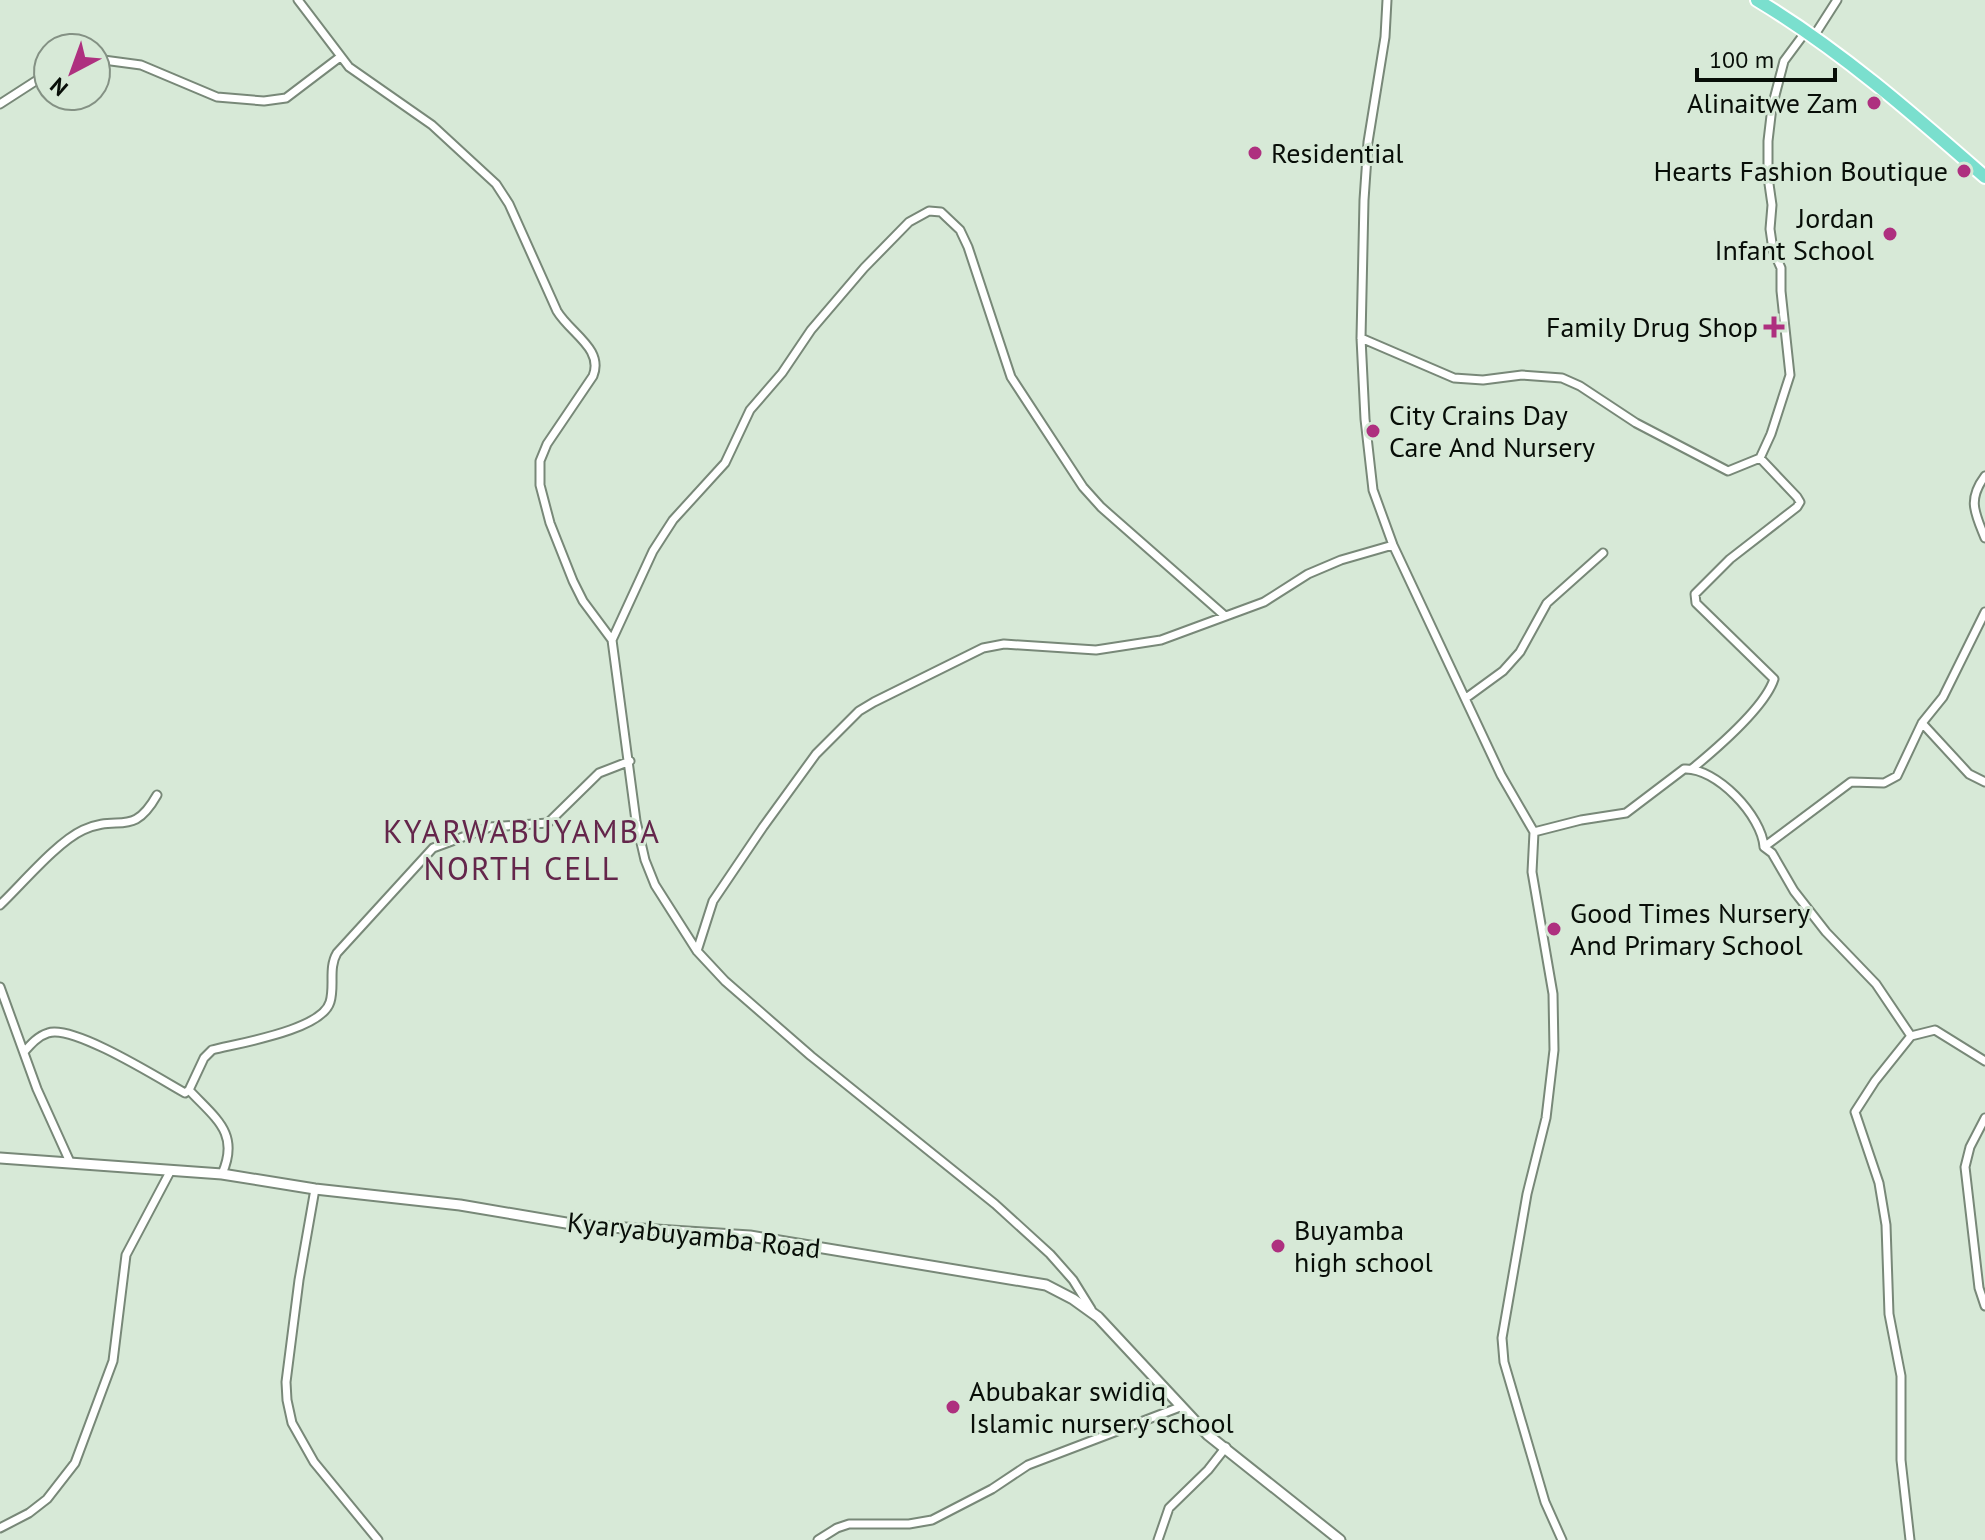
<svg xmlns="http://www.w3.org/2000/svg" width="1985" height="1540" font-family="'PT Sans',sans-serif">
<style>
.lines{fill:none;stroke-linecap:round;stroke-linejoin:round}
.minor-casing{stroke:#788878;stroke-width:11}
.tertiary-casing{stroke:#788878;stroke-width:13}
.primary-casing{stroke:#fff;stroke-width:16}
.minor{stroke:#fff;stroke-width:7}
.tertiary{stroke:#fff;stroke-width:9}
.primary{stroke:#7adfce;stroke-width:12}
.poi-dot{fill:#ae307f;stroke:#d7e9d7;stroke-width:3}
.labels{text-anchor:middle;stroke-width:6;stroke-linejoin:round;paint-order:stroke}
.poi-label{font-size:28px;fill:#080e08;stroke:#d7e9d7;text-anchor:start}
.street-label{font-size:28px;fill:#080e08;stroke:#d7e9d7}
.quarter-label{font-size:32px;letter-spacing:2px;fill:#64264b;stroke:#d7e9d7}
</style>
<rect width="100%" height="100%" fill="#d7e9d7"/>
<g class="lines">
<defs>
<path id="minor" d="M298,0L349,67L432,125L496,184L509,204L557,311C570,333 604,349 593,376L547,444L540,461V485L550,523L573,581L583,601L612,640L636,821L645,860L655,885L697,951L725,981L811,1056L995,1204L1050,1254L1073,1280L1091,1309
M1387,0L1385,37L1368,142L1364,200L1361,338L1365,419L1373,490L1393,545L1501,775L1534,832L1532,872L1553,994L1554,1050L1546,1118L1527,1194L1502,1338L1504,1362L1545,1502L1562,1540
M1814,36L1837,0
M96,59L141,65L217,97L264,101L286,98L340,57
M0,104L48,73
M1361,338L1454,378L1483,380L1522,375L1562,378L1580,386L1636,423L1728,471L1760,458L1771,434L1790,375L1781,291V268L1773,250L1770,229L1772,205L1768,177V141L1772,107L1784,61L1807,30
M1985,476C1967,500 1975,513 1985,538
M612,640L653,551L673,520L725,463L750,410L782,373L811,330L864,268L909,222L929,211L941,212L960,230L968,247L1011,377L1083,487L1101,507L1225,616
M1466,698L1503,671L1520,652L1547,603L1603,553
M1922,723L1969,774L1985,782
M1693,768C1716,749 1765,707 1774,679L1696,603L1695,594L1730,559L1797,507L1800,502L1797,497L1760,458
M1534,832L1581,820L1626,813L1684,769C1716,767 1762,816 1764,847L1772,853L1794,891L1826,932L1876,984L1911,1036
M1764,847L1851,782L1884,783L1897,776L1922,723L1943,697L1985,612
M0,905C22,884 57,842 83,830C119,813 132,839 157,795
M697,951L713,901L763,827L816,754L859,711L874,702L983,648L1004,644L1096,650L1161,640L1264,602L1308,574L1341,560L1393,545
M0,987L37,1089L70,1162
M24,1052C31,1044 38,1036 48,1033C73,1024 160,1079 185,1093L189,1090C216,1119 240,1133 222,1174
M189,1090L204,1058L212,1050C239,1043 322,1030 330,1002C335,986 328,968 337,953L433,848L490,827L548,823L599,773L630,761
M1985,1118L1970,1147L1965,1167L1979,1288L1985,1306
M315,1189L299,1280L286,1382L287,1400L292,1423L314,1462L378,1540
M0,1528L29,1513L47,1499L75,1463L113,1361L126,1255L171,1170
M818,1540L837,1528L849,1524H909L932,1520L992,1489L1028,1465L1180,1407
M1158,1540L1169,1508L1208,1470L1226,1447
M1910,1540L1901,1460V1376L1889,1314L1886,1225L1879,1183L1855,1112L1875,1081L1911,1036L1935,1030L1985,1061"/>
<path id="tertiary" d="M0,1158L222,1174L315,1189L460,1205L578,1225L750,1236L1046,1285L1073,1299L1098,1317L1208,1435L1340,1540"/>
<path id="primary" d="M1757,0C1840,50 1912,113 1985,177"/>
</defs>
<!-- minor casing -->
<use href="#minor" class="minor-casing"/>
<!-- tertiary casing -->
<use href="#tertiary" class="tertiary-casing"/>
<!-- primary casing -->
<use href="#primary" class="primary-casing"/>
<!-- minor -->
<use href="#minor" class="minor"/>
<!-- tertiary -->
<use href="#tertiary" class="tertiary"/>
<!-- primary -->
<use href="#primary" class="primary"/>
</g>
<!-- markers -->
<g class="poi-dot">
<circle cx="1874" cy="103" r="8"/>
<circle cx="1255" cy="153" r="8"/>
<circle cx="1964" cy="171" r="8"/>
<circle cx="1890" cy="234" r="8"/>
<path d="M1770 315h8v8h8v8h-8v8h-8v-8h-8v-8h8z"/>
<circle cx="1373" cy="431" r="8"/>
<circle cx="1554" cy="929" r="8"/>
<circle cx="1278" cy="1246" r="8"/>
<circle cx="953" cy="1407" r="8"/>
</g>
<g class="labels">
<!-- poi labels -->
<g class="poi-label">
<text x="1858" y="113" text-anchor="end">Alinaitwe Zam</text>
<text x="1271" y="163">Residential</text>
<text x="1948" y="181" text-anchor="end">Hearts Fashion Boutique</text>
<text x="1874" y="228" text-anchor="end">Jordan<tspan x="1874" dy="32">Infant School</tspan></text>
<text x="1758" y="337" text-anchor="end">Family Drug Shop</text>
<text x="1389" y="425">City Crains Day<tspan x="1389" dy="32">Care And Nursery</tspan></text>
<text x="1570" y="923">Good Times Nursery<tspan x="1570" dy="32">And Primary School</tspan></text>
<text x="1294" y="1240">Buyamba<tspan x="1294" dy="32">high school</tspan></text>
<text x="969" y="1401">Abubakar swidiq<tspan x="969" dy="32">Islamic nursery school</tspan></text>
</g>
<!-- street labels -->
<g class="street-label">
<text transform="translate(694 1235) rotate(6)" y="10">Kyaryabuyamba Road</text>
</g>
<!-- quarter labels -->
<g class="quarter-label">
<text x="522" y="843">KYARWABUYAMBA<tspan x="522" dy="37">NORTH CELL</tspan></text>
</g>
</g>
<!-- north arrow -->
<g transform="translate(72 72) rotate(221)"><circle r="38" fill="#d7e9d7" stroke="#849184" stroke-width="2"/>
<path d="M0-6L14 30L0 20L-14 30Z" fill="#ae307f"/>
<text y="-12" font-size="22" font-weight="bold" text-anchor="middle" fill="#080e08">N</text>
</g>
<!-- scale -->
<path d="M1697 68v12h138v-12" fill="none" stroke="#080e08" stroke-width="4"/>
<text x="1709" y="68" font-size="24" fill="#080e08" stroke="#d7e9d7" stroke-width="6" paint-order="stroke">100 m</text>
</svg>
